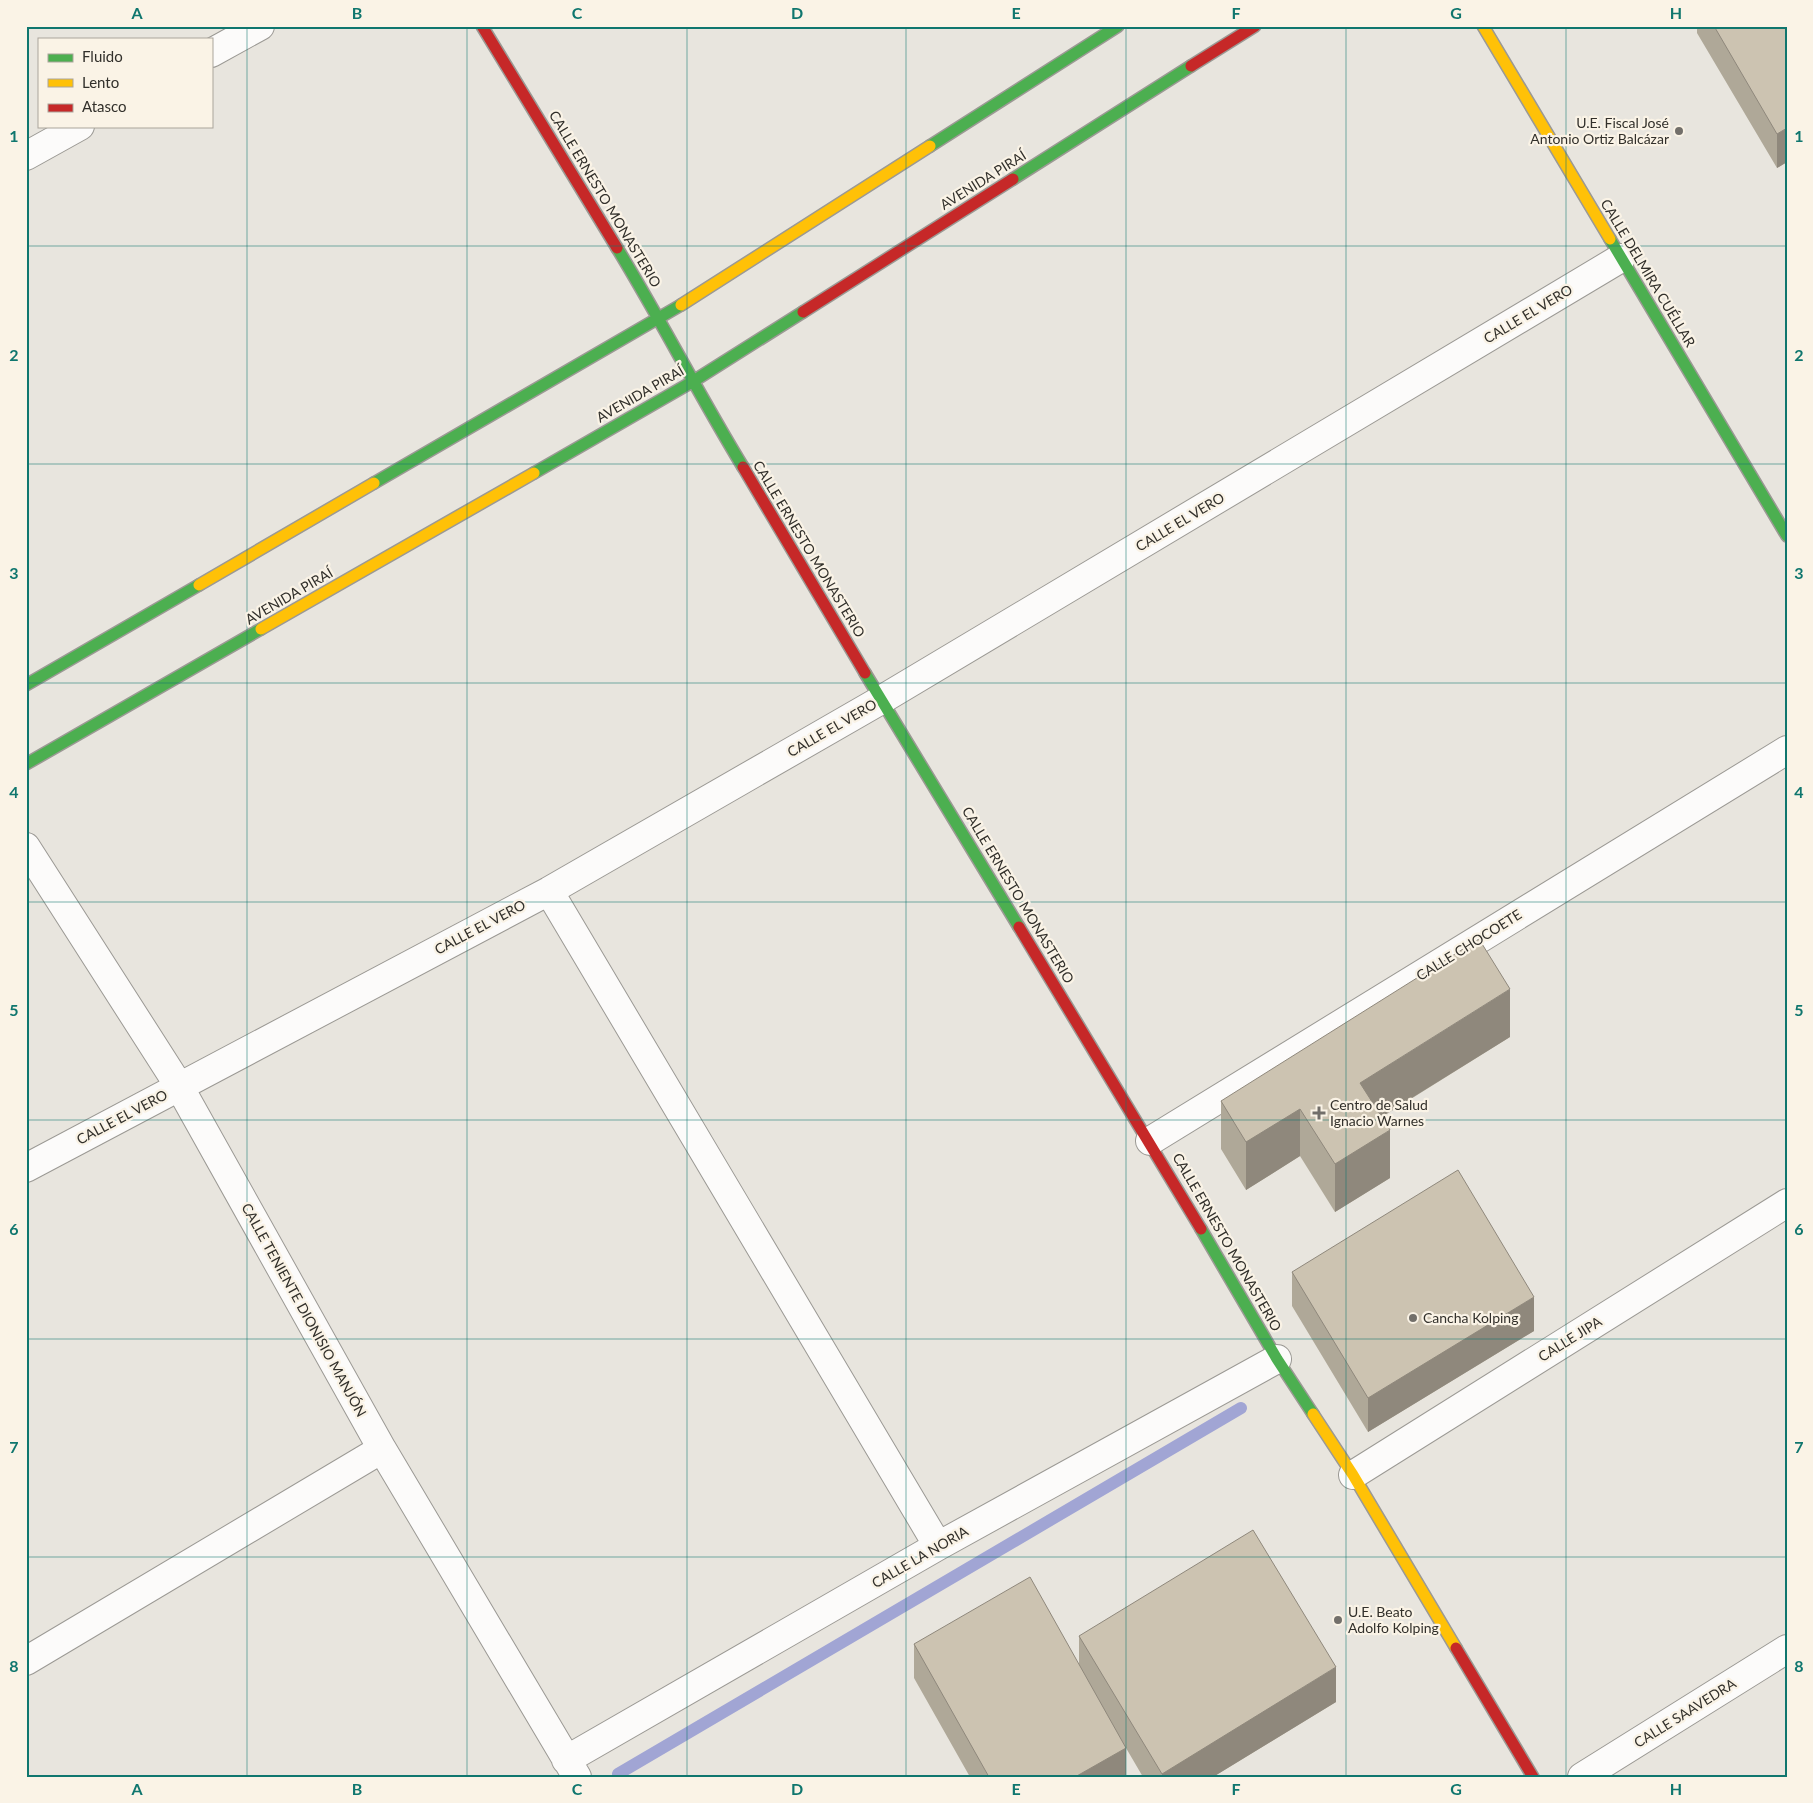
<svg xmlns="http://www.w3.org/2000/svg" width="1813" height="1803" font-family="Lato,sans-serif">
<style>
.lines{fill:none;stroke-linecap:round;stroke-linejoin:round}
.stream{stroke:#a1a5d4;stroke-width:12}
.street-casing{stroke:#9b9994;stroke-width:30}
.fast-casing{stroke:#9b9994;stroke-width:14}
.slow-casing{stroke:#9b9994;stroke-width:14}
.jam-casing{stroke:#9b9994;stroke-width:14}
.street{stroke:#fcfbfa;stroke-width:28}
.fast{stroke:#4caf50;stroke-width:11}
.slow{stroke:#ffc107;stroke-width:11}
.jam{stroke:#c62828;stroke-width:11}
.wall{fill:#afa898}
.shaded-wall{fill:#8f887c}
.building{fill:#ccc3b1;stroke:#8f887c}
.grid{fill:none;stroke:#0f766e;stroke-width:1;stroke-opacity:0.55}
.poi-dot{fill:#726f6a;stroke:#faf3e6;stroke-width:2}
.labels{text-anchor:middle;stroke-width:4.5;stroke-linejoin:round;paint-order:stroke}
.poi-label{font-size:14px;fill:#32302b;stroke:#faf3e6;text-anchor:start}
.street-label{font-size:14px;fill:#32302b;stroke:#faf3e6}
.neatline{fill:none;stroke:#0f766e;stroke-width:2}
.grid-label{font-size:16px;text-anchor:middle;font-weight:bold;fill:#0f766e}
</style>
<rect width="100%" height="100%" fill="#e8e5de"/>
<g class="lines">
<!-- stream -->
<path class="stream" d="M618,1774L1241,1408"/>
<defs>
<path id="street" d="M211,53L260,26
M26,156L80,126
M26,847L179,1086L382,1449L577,1777
M549,891L938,1546
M1150,1141L1787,750
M26,1168L549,891L881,700L1621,258
M1353,1475L1787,1203
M26,1661L382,1449
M566,1760L938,1546L1277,1359
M1582,1777L1787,1649"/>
<path id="fast" d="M930,146L1118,26
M1013,179L1191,66
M1610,239L1787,536
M617,248C661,320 699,395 743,467
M534,473L692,382L803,312
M374,483L681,305
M865,673L1019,927
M26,685L199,585
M26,764L261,629
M1201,1229L1277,1359L1313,1414"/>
<path id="slow" d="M1483,26L1610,239
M681,305L930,146
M199,585L374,483
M261,629L534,473
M1313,1414L1353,1475L1456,1648"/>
<path id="jam" d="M482,26L617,248
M1191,66L1255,26
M803,312L1013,179
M743,467L865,673
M1019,927L1201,1229
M1456,1648L1533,1777"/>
</defs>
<!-- street casing -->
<use href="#street" class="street-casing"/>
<!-- fast casing -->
<use href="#fast" class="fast-casing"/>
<!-- slow casing -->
<use href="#slow" class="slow-casing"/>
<!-- jam casing -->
<use href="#jam" class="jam-casing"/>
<!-- street -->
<use href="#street" class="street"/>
<!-- fast -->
<use href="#fast" class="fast"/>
<!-- slow -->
<use href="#slow" class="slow"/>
<!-- jam -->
<use href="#jam" class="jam"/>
</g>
<!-- wall -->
<path class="wall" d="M1697,26H1787V162L1777,168L1697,33Z
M1510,1037L1382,1117L1390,1178L1335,1212L1300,1156L1246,1190L1221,1149V1101Z
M1292,1272L1534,1331L1368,1432L1292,1306Z
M1079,1636L1336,1702L1213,1777H1143L1126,1748V1777H970L914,1678V1644L1079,1664Z"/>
<!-- shaded-wall -->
<path class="shaded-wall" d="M1787,128V162L1777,168V134Z
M1510,989V1037L1360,1130V1083Z
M1300,1109V1156L1246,1190V1142Z
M1390,1130V1178L1335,1212V1164Z
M1534,1297V1331L1368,1432V1398Z
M1336,1667V1702L1213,1777H1162V1774Z
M1126,1748V1777H1075Z"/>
<!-- building -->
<path class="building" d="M1714,26H1787V128L1777,134Z
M1479,939L1510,989L1360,1083L1390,1130L1335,1164L1300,1109L1246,1142L1221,1101Z
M1458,1170L1534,1297L1368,1398L1292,1272Z
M1253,1530L1336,1667L1162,1774L1079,1636Z
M1030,1577L1126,1748L1075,1777H989L914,1644Z"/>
<!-- grid -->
<path class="grid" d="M247,26V1777M467,26V1777M687,26V1777M906,26V1777M1126,26V1777M1346,26V1777M1566,26V1777M26,246H1787M26,464H1787M26,683H1787M26,902H1787M26,1120H1787M26,1339H1787M26,1557H1787"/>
<!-- markers -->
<g class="poi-dot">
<circle cx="1679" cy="131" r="5"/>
<path d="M1316.5 1105.5h5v5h5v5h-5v5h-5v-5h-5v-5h5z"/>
<circle cx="1413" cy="1318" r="5"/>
<circle cx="1338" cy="1620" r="5"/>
</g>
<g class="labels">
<!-- poi labels -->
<g class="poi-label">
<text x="1669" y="128" text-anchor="end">U.E. Fiscal José<tspan x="1669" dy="16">Antonio Ortiz Balcázar</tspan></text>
<text x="1330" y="1110">Centro de Salud<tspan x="1330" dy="16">Ignacio Warnes</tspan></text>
<text x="1423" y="1323">Cancha Kolping</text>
<text x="1348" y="1617">U.E. Beato<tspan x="1348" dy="16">Adolfo Kolping</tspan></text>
</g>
<!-- street labels -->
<g class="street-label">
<text transform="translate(983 180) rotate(-32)" y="5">AVENIDA PIRAÍ</text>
<text transform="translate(605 199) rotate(59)" y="5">CALLE ERNESTO MONASTERIO</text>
<text transform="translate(1648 273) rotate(59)" y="5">CALLE DELMIRA CUÉLLAR</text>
<text transform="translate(1528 314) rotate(-31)" y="5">CALLE EL VERO</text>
<text transform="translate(640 394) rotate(-30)" y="5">AVENIDA PIRAÍ</text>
<text transform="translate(1180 522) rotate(-31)" y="5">CALLE EL VERO</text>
<text transform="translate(809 549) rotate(59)" y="5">CALLE ERNESTO MONASTERIO</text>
<text transform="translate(289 596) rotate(-30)" y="5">AVENIDA PIRAÍ</text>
<text transform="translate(832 728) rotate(-30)" y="5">CALLE EL VERO</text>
<text transform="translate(1018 895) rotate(59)" y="5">CALLE ERNESTO MONASTERIO</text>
<text transform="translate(480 927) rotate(-28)" y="5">CALLE EL VERO</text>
<text transform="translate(1469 945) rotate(-32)" y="5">CALLE CHOCOETE</text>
<text transform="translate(122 1117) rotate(-28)" y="5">CALLE EL VERO</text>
<text transform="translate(1227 1242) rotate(60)" y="5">CALLE ERNESTO MONASTERIO</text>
<text transform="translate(304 1310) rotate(61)" y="5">CALLE TENIENTE DIONISIO MANJÓN</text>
<text transform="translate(1570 1339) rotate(-32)" y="5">CALLE JIPA</text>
<text transform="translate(920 1557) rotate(-30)" y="5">CALLE LA NORIA</text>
<text transform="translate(1685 1713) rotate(-32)" y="5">CALLE SAAVEDRA</text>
</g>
</g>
<!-- border -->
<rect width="1813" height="1803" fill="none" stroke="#faf3e6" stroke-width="55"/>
<!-- legend -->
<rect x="38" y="38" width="175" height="90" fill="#faf3e6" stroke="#aaa59b"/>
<rect x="48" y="54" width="25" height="8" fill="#4caf50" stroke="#aaa59b"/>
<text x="82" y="62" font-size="15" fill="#32302b">Fluido</text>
<rect x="48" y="79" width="25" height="8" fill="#ffc107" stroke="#aaa59b"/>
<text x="82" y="88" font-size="15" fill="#32302b">Lento</text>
<rect x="48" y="104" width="25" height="8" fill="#c62828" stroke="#aaa59b"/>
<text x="82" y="112" font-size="15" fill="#32302b">Atasco</text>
<rect x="28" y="28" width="1758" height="1748" class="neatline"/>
<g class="grid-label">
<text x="137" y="19">A</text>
<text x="357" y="19">B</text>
<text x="577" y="19">C</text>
<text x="797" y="19">D</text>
<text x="1016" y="19">E</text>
<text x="1236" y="19">F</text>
<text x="1456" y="19">G</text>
<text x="1676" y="19">H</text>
<text x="14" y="142">1</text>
<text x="1799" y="142">1</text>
<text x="14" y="361">2</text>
<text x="1799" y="361">2</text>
<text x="14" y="579">3</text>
<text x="1799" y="579">3</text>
<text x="14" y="798">4</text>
<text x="1799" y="798">4</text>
<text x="14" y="1016">5</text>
<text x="1799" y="1016">5</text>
<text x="14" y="1235">6</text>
<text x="1799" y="1235">6</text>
<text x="14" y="1453">7</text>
<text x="1799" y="1453">7</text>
<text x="14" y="1672">8</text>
<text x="1799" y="1672">8</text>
<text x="137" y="1795">A</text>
<text x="357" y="1795">B</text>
<text x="577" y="1795">C</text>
<text x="797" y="1795">D</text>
<text x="1016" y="1795">E</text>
<text x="1236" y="1795">F</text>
<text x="1456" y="1795">G</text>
<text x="1676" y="1795">H</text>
</g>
</svg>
